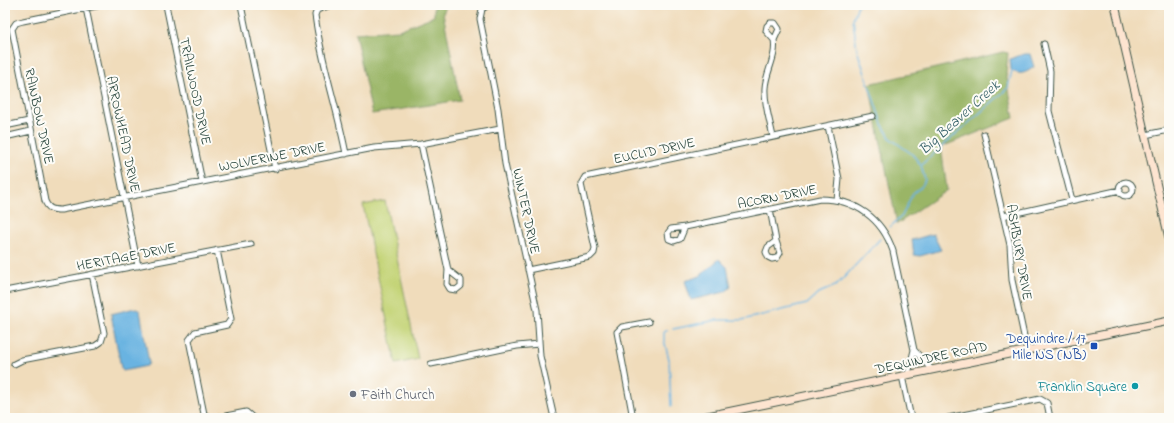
<svg xmlns="http://www.w3.org/2000/svg" width="1174" height="423" font-family="'Indie Flower',sans-serif">
<style>
.green{fill:#c3d375;stroke:#718854}
.forest{fill:#9ab566;stroke:#5c794d}
.water{fill:#69b3e1;stroke:#44788a}
.lines{fill:none;stroke-linecap:round;stroke-linejoin:round}
.stream{stroke:#69b3e1;stroke-width:1.5}
.street-casing{stroke:#3e5548;stroke-width:7}
.secondary-casing{stroke:#3e5548;stroke-width:9}
.street{stroke:#fff;stroke-width:5}
.secondary{stroke:#fde4d0;stroke-width:7}
.transit-dot{fill:#1a4fb4;stroke:#fdfcf7;stroke-width:1.5}
.culture-dot{fill:#0f9aa8;stroke:#fdfcf7;stroke-width:1.5}
.worship-dot{fill:#6b7280;stroke:#fdfcf7;stroke-width:1.5}
.labels{text-anchor:middle;stroke-width:4;stroke-linejoin:round;paint-order:stroke}
.street-label{font-size:14px;fill:#1f3d34;stroke:#fdfcf7}
.transit-label{font-size:14px;fill:#164399;stroke:#fdfcf7;text-anchor:end}
.culture-label{font-size:14px;fill:#0d838f;stroke:#fdfcf7;text-anchor:end}
.worship-label{font-size:14px;fill:#5b616d;stroke:#fdfcf7;text-anchor:start}
.water-label{font-size:15px;font-style:italic;fill:#356068;stroke:#fdfcf7}
</style>
<rect width="100%" height="100%" fill="#fdfcf7"/>
<filter id="ink" filterUnits="userSpaceOnUse"><feTurbulence type="fractalNoise" baseFrequency=".025" numOctaves="2"/><feDisplacementMap in="SourceGraphic" scale="8" xChannelSelector="R" yChannelSelector="G"/><feConvolveMatrix kernelMatrix="1 2 1 2 8 2 1 2 1" color-interpolation-filters="sRGB"/></filter>
<filter id="wash" filterUnits="userSpaceOnUse"><feTurbulence type="fractalNoise" baseFrequency=".012" numOctaves="4" result="noise"/><feDisplacementMap in="SourceGraphic" scale="16" xChannelSelector="R" yChannelSelector="G"/><feGaussianBlur stdDeviation="0.9" result="paint"/><feColorMatrix in="noise" values="0 0 0 0 0 0 0 0 0 0 0 0 0 0 0 0 0 1.4 0 .05"/><feComposite in="paint" operator="in"/></filter>
<g filter="url(#wash)">
<rect width="100%" height="100%" fill="#f0dcbb"/>
<!-- green -->
<path class="green" d="M385,201L418,359L396,364L363,205Z"/>
<!-- forest -->
<path class="forest" d="M434,5H447L443,13L460,100L372,114L355,33L399,30L434,16Z
M1003,52L1008,53L1006,73L1014,118L941,147L947,190L897,224L869,84Z"/>
<!-- water -->
<path class="water" d="M1024,54H1030L1034,67C1026,73 1020,76 1011,70L1010,59Z
M933,234L941,250L920,256L914,255L912,240Z
M719,259L727,267L731,287L725,292L691,300L685,281L700,276Z
M135,308L140,311L149,363L147,366L123,371L121,368L111,314Z"/>
<g class="lines">
<!-- stream -->
<path class="stream" d="M858,5L853,19L857,50L882,124L891,139L912,154L921,165L925,180L922,186L913,193L902,216L890,227
M921,165L1008,88L1012,70
M673,329L717,320H742L807,304L819,293L837,285L880,239
M668,330L664,332V340L669,359L671,406"/>
</g>
</g>
<g filter="url(#ink)">
<g class="lines">
<defs>
<path id="street" d="M101,5L23,21L16,23L12,29L45,201C48,209 53,210 61,210L374,148L421,144L500,129
M166,5L202,182
M241,5L275,169
M331,5L317,10L315,15C321,62 337,107 346,154
M488,5L482,9L480,19L498,109L505,164L537,310L540,356L554,418
M86,8L138,266
M770,23H775L779,29L774,40L766,31L767,26Z
M1044,44L1050,71L1049,111L1072,200
M5,126L29,121
M828,126L839,179L837,200
M984,134L1010,245L1012,280L1027,350
M1145,135L1169,130
M5,137L31,131
M773,137C770,121 764,104 765,88C766,71 777,57 774,40
M421,144L448,270L447,284L450,289L456,290L461,286V280L448,270
M1119 189a7 7 0 1 1 14 0a7 7 0 1 1-14 0Z
M770,209L776,241
M1003,216L1120,190
M685,227L820,199C855,199 882,218 893,251L914,350L908,374
M685,227L680,239L674,241L669,239L668,233L671,229Z
M776,241L780,253L777,258L772,259L768,257L766,252L768,247Z
M528,270L590,257L594,253L595,248L581,184L585,177L873,116
M5,291L251,244
M914,350L932,370
M14,364L22,360L95,346L101,342L104,333L92,274
M431,364L517,346L539,344
M902,376L911,418
M979,411L980,418
M210,418L204,414L203,409L189,340L195,332L227,325L231,319L217,250
M216,418L246,412L253,418
M633,418L617,332L622,327L649,322
M948,418L1040,399L1047,403L1050,418"/>
<path id="secondary" d="M1115,5L1169,238
M698,418L1169,321"/>
</defs>
<!-- street casing -->
<use href="#street" class="street-casing"/>
<!-- secondary casing -->
<use href="#secondary" class="secondary-casing"/>
<!-- street -->
<use href="#street" class="street"/>
<!-- secondary -->
<use href="#secondary" class="secondary"/>
</g>
</g>
<!-- markers -->
<rect class="transit-dot" x="1090" y="342" width="8" height="8" rx="2"/>
<circle class="culture-dot" cx="1135" cy="386" r="4"/>
<circle class="worship-dot" cx="353" cy="394" r="4"/>
<g class="labels">
<!-- street labels -->
<g class="street-label">
<text transform="translate(196 91) rotate(78)" y="5">TRAILWOOD DRIVE</text>
<text transform="translate(40 116) rotate(78)" y="5">RAINBOW DRIVE</text>
<text transform="translate(124 134) rotate(78)" y="5">ARROWHEAD DRIVE</text>
<text transform="translate(654 150) rotate(-12)" y="5">EUCLID DRIVE</text>
<text transform="translate(272 156) rotate(-11)" y="5">WOLVERINE DRIVE</text>
<text transform="translate(777 196) rotate(-11)" y="5">ACORN DRIVE</text>
<text transform="translate(527 211) rotate(78)" y="5">WINTER DRIVE</text>
<text transform="translate(1020 252) rotate(80)" y="5">ASHBURY DRIVE</text>
<text transform="translate(126 256) rotate(-11)" y="5">HERITAGE DRIVE</text>
<text transform="translate(931 357) rotate(-12)" y="5">DEQUINDRE ROAD</text>
</g>
<!-- transit labels -->
<g class="transit-label">
<text x="1086" y="343">Dequindre / 17<tspan x="1086" dy="16">Mile NS (NB)</tspan></text>
</g>
<!-- culture labels -->
<g class="culture-label">
<text x="1127" y="391">Franklin Square</text>
</g>
<!-- worship labels -->
<g class="worship-label">
<text x="361" y="399">Faith Church</text>
</g>
<!-- water labels -->
<g class="water-label">
<text transform="translate(959 117) rotate(-42)" y="5">Big Beaver Creek</text>
</g>
</g>
<!-- margin -->
<rect width="1174" height="423" fill="none" stroke="#fdfcf7" stroke-width="20"/>
</svg>
